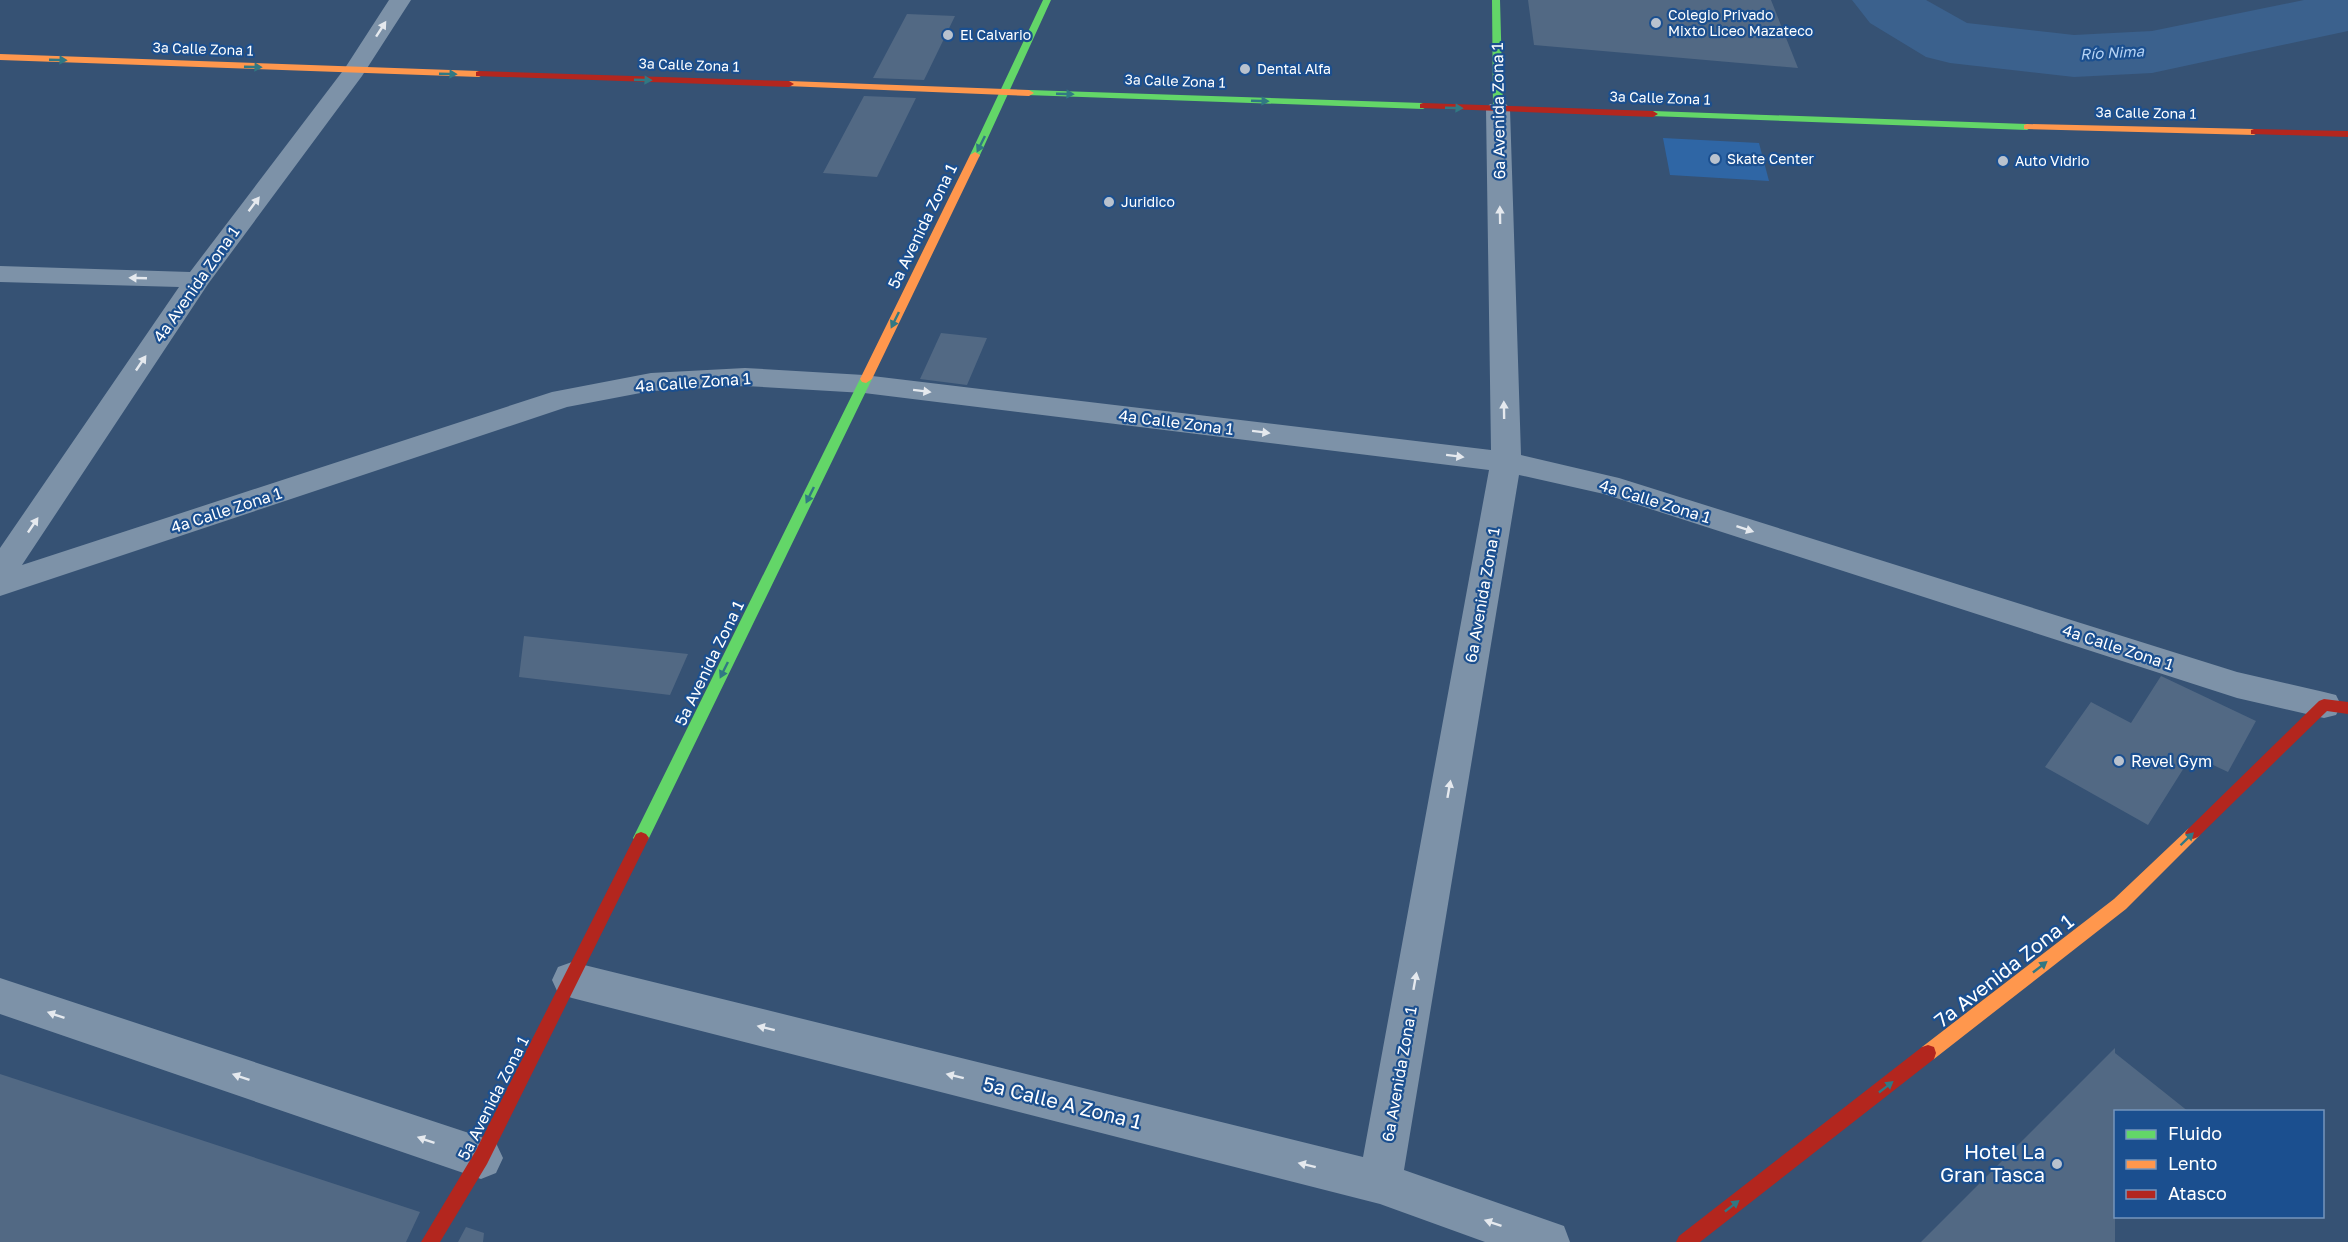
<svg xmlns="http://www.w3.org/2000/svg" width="2348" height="1242" font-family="'Golos Text',sans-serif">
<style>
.green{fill:#2f66a5}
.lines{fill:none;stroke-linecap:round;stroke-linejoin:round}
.river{fill:#3b618d;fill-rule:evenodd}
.building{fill:#526984}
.street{fill:#7d92a8;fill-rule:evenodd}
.fast{fill:#63d668;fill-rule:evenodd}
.slow{fill:#ff974d;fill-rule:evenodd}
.jam{fill:#b3261e;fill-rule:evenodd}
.oneway{fill:#e5e9ee}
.oneway2{fill:#317883}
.poi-dot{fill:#b9c2ce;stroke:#1b4f8f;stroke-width:2}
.labels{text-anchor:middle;stroke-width:4.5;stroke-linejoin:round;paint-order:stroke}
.far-poi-label{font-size:14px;fill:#fff;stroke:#1b4f8f;text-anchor:start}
.far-street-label{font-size:14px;fill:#fff;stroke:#1b4f8f}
.far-water-label{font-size:15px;font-style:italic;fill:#b5d3f5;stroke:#1b4f8f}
.street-label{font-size:16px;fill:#fff;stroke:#1b4f8f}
.poi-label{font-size:16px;fill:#fff;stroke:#1b4f8f;text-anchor:start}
.near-street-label{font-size:20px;fill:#fff;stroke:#1b4f8f}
.near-poi-label{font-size:20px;fill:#fff;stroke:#1b4f8f;text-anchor:end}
</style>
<rect width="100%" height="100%" fill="#365274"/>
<!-- green -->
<path class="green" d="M1663,138L1759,143L1769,181L1670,175Z"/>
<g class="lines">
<!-- river -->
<path class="river" d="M1852,0H1926L1967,23L2074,35L2152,31L2304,0H2348V31L2152,73L2074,77L1950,63L1926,57L1870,23Z"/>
</g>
<!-- building -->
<path class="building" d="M1528,0H1771L1798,68L1534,45Z
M907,14L955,16L924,80L873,78Z
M864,96L916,98L877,177L823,173Z
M941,333L987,338L967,385L920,379Z
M524,636L688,654L670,695L519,677Z
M2161,676L2256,721L2228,772L2192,755L2148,825L2045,767L2091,702L2131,723Z
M2115,1048V1053L2189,1112H2115V1242H1921Z
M0,1074L420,1212L406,1242H0Z
M466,1227L484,1233L483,1242H458Z"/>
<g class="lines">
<!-- street -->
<path class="street" d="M389,0H411L362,76L208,284L22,565L552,392L651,373L745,368L864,375L1491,450L1486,109L1490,104H1506L1510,109L1521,455L1619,478L2237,672L2324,692L2336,695L2341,705L2336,715L2324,718L2237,698L1604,494L1519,475L1404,1170L1564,1226L1570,1242H1485L1380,1204L572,998L558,993L552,980L558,967L572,962L1363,1157L1489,470L864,393L745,386L651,391L567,407L0,596V548L179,287L0,282V266L190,272L345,68Z
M0,978L481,1137L496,1143L503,1158L496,1173L481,1179L0,1014Z"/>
<!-- fast -->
<path class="fast" d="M1043,0H1051L980,155L979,157H971L970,155Z
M1492,0H1500L1503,109L1498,112L1493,109Z
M1029,90L1423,103L1428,106L1423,109L1026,95L1024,93Z
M1653,111L2027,124L2032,127L2027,130L1650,116L1648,114Z
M866,375L872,379L649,838L646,842L641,844L636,842L633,838L860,379Z"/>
<!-- slow -->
<path class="slow" d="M0,54L479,71L484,74L479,77L0,60Z
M789,81L1029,90L1034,93L1029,96L786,86V82Z
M2027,124L2254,129L2259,132L2254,135L2024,129V125Z
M975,152L980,155L872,379L866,383L862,382L860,379L970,155Z
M2193,827L2198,829L2201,833L2198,837L2126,909L1934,1059L1928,1061L1922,1059L1920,1053L1922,1047L2114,899L2188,829Z"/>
<!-- jam -->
<path class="jam" d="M479,71L789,81L794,84L789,87L476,76V72Z
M1423,103L1653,111L1658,114L1653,117L1420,108V104Z
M2254,129L2348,131V137L2251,134V130Z
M2324,699L2348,702V714L2327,711L2198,837L2193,839L2188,837L2185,833L2188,829L2319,701Z
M641,832L646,834L649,838L487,1164L440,1242H421L475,1152L636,834Z
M1928,1045L1934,1047L1936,1053L1934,1059L1700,1242H1676L1679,1236L1922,1047Z"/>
</g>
<!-- one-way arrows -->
<defs><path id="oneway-solid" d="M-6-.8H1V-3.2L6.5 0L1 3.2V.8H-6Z" transform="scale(1.5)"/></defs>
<g class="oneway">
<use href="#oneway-solid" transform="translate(381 29) rotate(-57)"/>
<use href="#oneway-solid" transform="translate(254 204) rotate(-53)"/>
<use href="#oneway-solid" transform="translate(1500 215) rotate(-91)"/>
<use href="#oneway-solid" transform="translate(138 278) rotate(-178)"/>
<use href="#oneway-solid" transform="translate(141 363) rotate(-56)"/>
<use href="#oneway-solid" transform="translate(922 391) rotate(7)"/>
<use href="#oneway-solid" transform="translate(1504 410) rotate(-91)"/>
<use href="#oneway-solid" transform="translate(1261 432) rotate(7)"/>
<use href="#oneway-solid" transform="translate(1455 456) rotate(7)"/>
<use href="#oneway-solid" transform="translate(33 525) rotate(-56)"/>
<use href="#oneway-solid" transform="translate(1745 529) rotate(18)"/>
<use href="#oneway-solid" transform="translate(1449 789) rotate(-80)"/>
<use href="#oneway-solid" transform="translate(1415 981) rotate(-80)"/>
<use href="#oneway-solid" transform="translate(56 1015) rotate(-161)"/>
<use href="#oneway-solid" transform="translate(766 1028) rotate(-166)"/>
<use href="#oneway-solid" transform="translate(955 1076) rotate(-166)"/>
<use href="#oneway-solid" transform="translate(241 1077) rotate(-161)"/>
<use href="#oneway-solid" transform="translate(426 1140) rotate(-161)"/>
<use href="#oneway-solid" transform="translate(1307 1165) rotate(-166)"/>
<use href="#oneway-solid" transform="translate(1493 1223) rotate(-161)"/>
</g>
<g class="oneway2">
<use href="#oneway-solid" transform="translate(58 60) rotate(2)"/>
<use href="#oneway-solid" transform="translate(253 67) rotate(2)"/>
<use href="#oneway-solid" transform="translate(448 74) rotate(2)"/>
<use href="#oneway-solid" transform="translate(643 80) rotate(2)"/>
<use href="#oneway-solid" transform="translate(1065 94) rotate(2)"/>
<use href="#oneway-solid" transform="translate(1260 101) rotate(2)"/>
<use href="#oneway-solid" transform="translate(1454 108) rotate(2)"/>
<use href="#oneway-solid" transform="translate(981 144) rotate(116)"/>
<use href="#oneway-solid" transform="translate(895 320) rotate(116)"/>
<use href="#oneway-solid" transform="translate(810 495) rotate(116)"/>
<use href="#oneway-solid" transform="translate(724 670) rotate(116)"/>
<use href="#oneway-solid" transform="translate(2187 839) rotate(-44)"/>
<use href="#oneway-solid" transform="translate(2040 967) rotate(-38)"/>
<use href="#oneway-solid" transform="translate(1886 1087) rotate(-38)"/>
<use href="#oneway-solid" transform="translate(1732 1206) rotate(-38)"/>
</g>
<!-- markers -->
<g class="poi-dot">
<circle cx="1656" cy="23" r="6"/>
<circle cx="948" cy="35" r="6"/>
<circle cx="1245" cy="69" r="6"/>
<circle cx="1715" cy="159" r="6"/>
<circle cx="2003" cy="161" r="6"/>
<circle cx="1109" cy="202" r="6"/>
<circle cx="2119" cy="761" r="6"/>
<circle cx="2057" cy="1164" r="6"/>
</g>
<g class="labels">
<!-- far-poi labels -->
<g class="far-poi-label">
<text x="1668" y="20">Colegio Privado<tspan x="1668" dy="16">Mixto Liceo Mazateco</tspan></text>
<text x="960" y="40">El Calvario</text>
<text x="1257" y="74">Dental Alfa</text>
<text x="1727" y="164">Skate Center</text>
<text x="2015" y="166">Auto Vidrio</text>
<text x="1121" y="207">Juridico</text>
</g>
<!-- far-street labels -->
<g class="far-street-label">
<text transform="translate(203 49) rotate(2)" y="5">3a Calle Zona 1</text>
<text transform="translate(689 65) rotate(2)" y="5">3a Calle Zona 1</text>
<text transform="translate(1175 81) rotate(2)" y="5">3a Calle Zona 1</text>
<text transform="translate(1660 98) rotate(2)" y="5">3a Calle Zona 1</text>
<text transform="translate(2146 113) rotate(1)" y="5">3a Calle Zona 1</text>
</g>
<!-- far-water labels -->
<g class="far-water-label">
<text transform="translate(2112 53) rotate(-3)" y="5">Río Nima</text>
</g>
<!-- street labels -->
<g class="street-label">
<text transform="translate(1498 111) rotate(-91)" y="6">6a Avenida Zona 1</text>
<text transform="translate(922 226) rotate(-64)" y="6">5a Avenida Zona 1</text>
<text transform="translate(196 284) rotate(-55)" y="6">4a Avenida Zona 1</text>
<text transform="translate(693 382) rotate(-4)" y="6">4a Calle Zona 1</text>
<text transform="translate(1176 422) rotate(7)" y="6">4a Calle Zona 1</text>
<text transform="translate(1655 501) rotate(17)" y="6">4a Calle Zona 1</text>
<text transform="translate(226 510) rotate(-18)" y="6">4a Calle Zona 1</text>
<text transform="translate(1482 595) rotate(-80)" y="6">6a Avenida Zona 1</text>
<text transform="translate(2118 647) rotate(18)" y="6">4a Calle Zona 1</text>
<text transform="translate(709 663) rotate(-64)" y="6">5a Avenida Zona 1</text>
<text transform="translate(1399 1074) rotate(-80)" y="6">6a Avenida Zona 1</text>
<text transform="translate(493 1098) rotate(-63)" y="6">5a Avenida Zona 1</text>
</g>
<!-- poi labels -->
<g class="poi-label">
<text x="2131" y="767">Revel Gym</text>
</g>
<!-- near-street labels -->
<g class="near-street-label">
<text transform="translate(2004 971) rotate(-38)" y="7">7a Avenida Zona 1</text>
<text transform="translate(1062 1103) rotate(14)" y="7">5a Calle A Zona 1</text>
</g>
<!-- near-poi labels -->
<g class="near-poi-label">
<text x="2045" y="1159">Hotel La<tspan x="2045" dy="23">Gran Tasca</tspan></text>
</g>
</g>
<!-- legend -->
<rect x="2114" y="1110" width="210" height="108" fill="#1b4f8f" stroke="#7695bc" stroke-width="1.5"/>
<rect x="2126" y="1130" width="30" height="9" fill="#63d668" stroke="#7695bc" stroke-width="1.5"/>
<text x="2168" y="1140" font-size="18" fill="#ffffff">Fluido</text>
<rect x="2126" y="1160" width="30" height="9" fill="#ff974d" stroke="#7695bc" stroke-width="1.5"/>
<text x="2168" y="1170" font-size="18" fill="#ffffff">Lento</text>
<rect x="2126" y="1190" width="30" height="9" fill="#b3261e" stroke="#7695bc" stroke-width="1.5"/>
<text x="2168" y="1200" font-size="18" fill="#ffffff">Atasco</text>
</svg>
